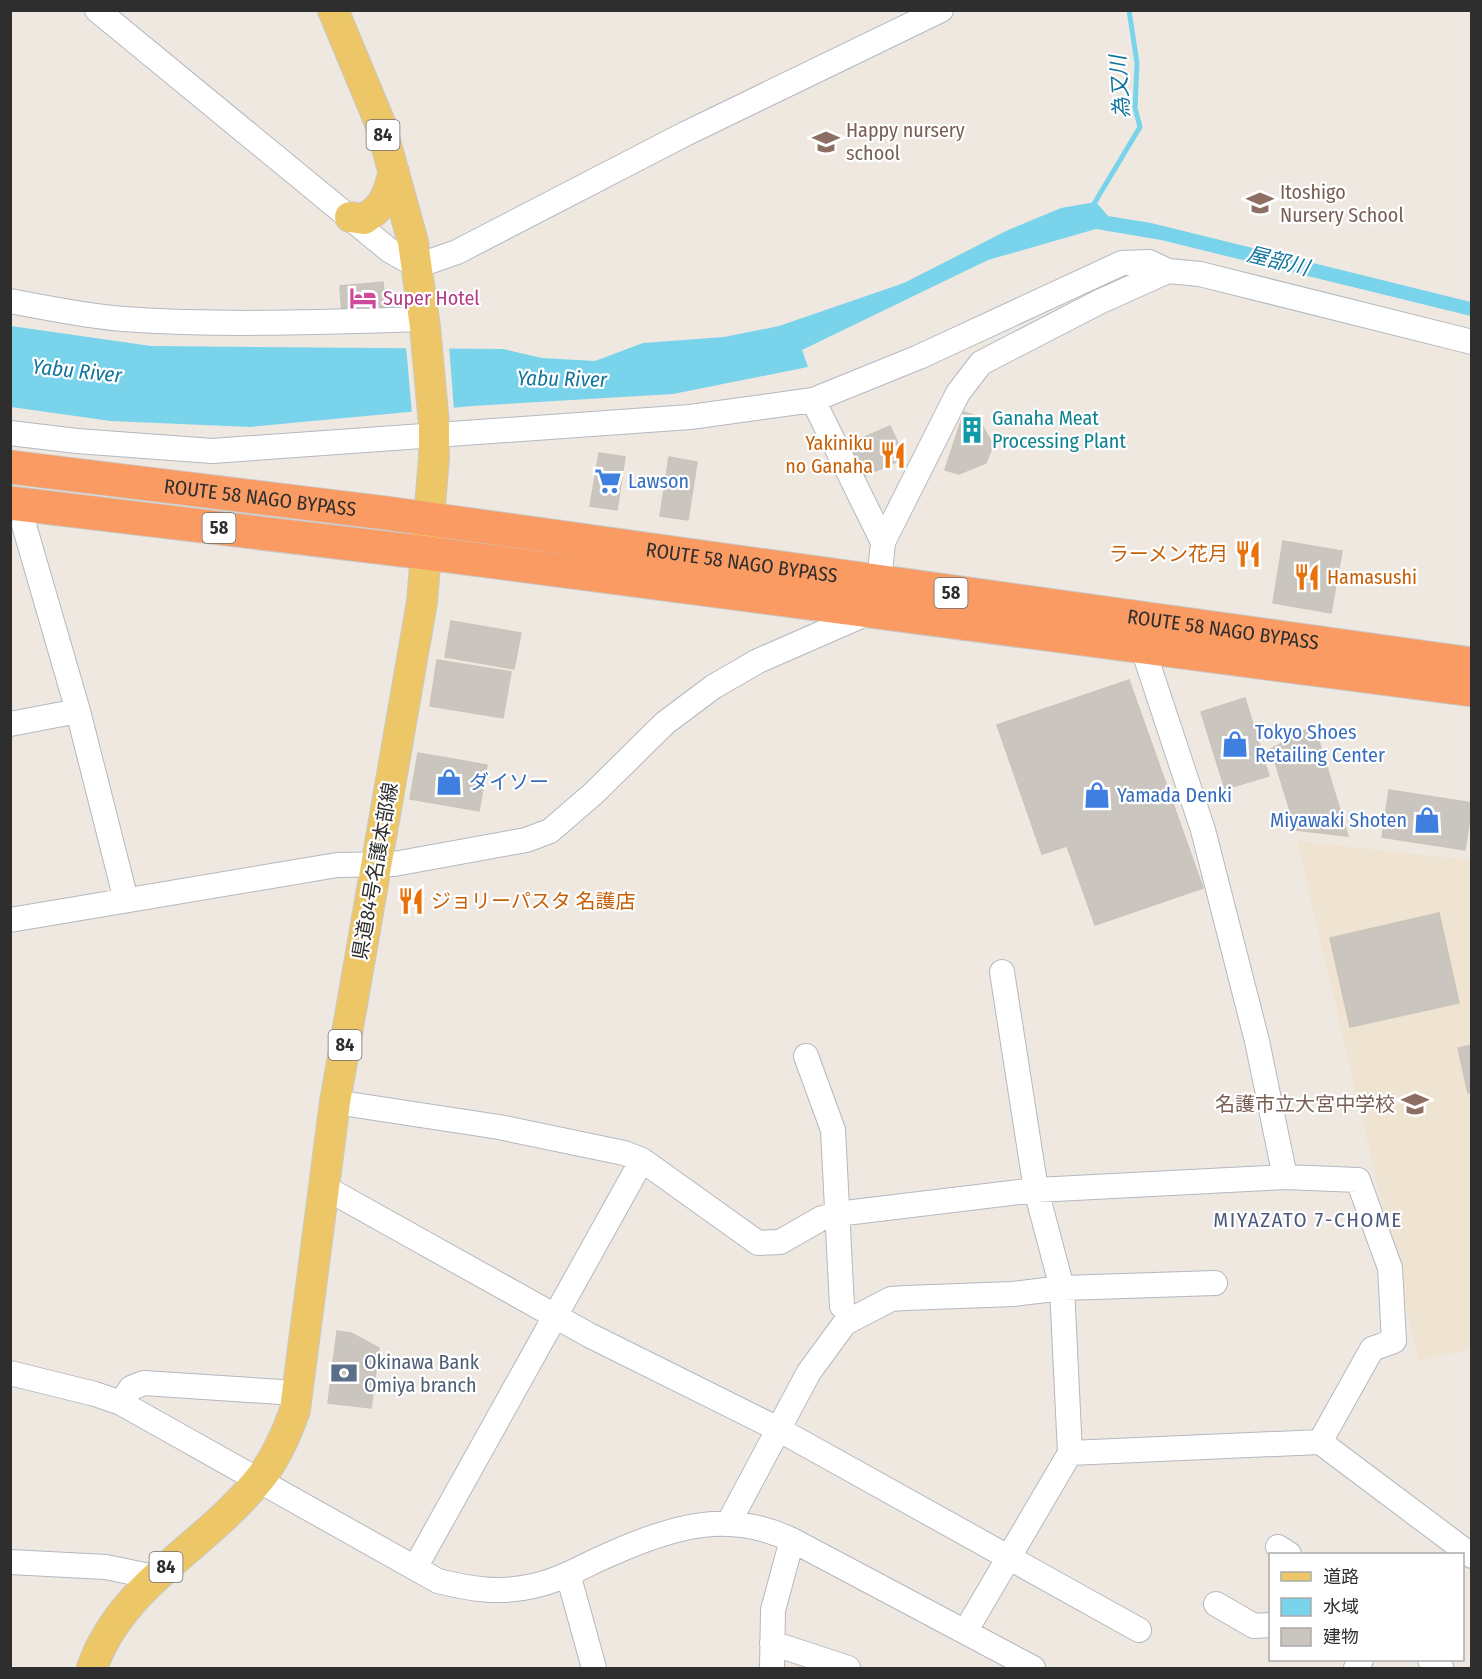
<svg xmlns="http://www.w3.org/2000/svg" width="1482" height="1679" font-family="'Fira Sans Condensed','Noto Sans JP',sans-serif">
<style>
.education{fill:#efe4d2}
.water{fill:#79d3eb}
.pier{fill:#eee8e1}
.lines{fill:none;stroke-linecap:round;stroke-linejoin:round}
.stream{stroke:#79d3eb;stroke-width:5}
.building{fill:#cac6bf;stroke:#cac4ba;stroke-width:1.5}
.minor-casing{stroke:#b4b8c0;stroke-width:26}
.major-casing{stroke:#c9c9c9;stroke-width:32}
.highway-casing{stroke:#c9c9c9;stroke-width:35}
.minor{stroke:#fff;stroke-width:24}
.major{stroke:#edc668;stroke-width:30}
.highway{stroke:#f99b62;stroke-width:33}
.labels{text-anchor:middle;stroke-width:4.5;stroke-linejoin:round;paint-order:stroke}
.shield{fill:#fff;stroke:#6d6d6d;stroke-width:1.5}
.shield-label{font-size:18px;font-weight:bold;fill:#2e2e2e}
.education-label{font-size:20px;fill:#785e54;stroke:#fff;text-anchor:start}
.hotel-label{font-size:20px;fill:#b23c85;stroke:#fff;text-anchor:start}
.culture-label{font-size:20px;fill:#0d838f;stroke:#fff;text-anchor:start}
.food-label{font-size:20px;fill:#c56008;stroke:#fff;text-anchor:end}
.shop-label{font-size:20px;fill:#366cbe;stroke:#fff;text-anchor:start}
.street-label{font-size:20px;fill:#2e2e2e;stroke:#fff}
.service-label{font-size:20px;fill:#4e5e75;stroke:#fff;text-anchor:start}
.water-label{font-size:21px;font-style:italic;fill:#12759d;stroke:#fff}
.neighbourhood-label{font-size:21px;letter-spacing:1.5px;fill:#4f5a7e;stroke:#fff}
</style>
<rect width="100%" height="100%" fill="#eee8e1"/>
<!-- education -->
<path class="education" d="M1297,841L1471,860V1349L1419,1361Z"/>
<!-- water -->
<path class="water" d="M1096,202L1108,216L1151,223L1471,302V316L1161,240L1096,229L988,260L802,350L808,367L673,394L472,406L250,427L111,421L11,407V326L151,346L503,349L542,358L595,361L643,343L724,337L779,326L904,283L1006,231L1061,208Z"/>
<!-- pier -->
<path class="pier" d="M406,345H449L454,411L412,415Z"/>
<g class="lines">
<!-- stream -->
<path class="stream" d="M1092,207L1140,127L1135,108L1137,63L1129,10"/>
</g>
<!-- building -->
<path class="building" d="M383,282L386,309L342,313L340,286Z
M964,412L977,416L993,445L986,463L959,474L945,470Z
M890,426L905,458L862,477L844,446Z
M599,453L625,457L617,510L590,506Z
M669,457L697,462L688,520L660,516Z
M1283,541L1342,551L1331,613L1273,603Z
M451,621L521,633L514,669L445,657Z
M437,660L511,672L503,718L430,706Z
M1129,680L1203,888L1095,925L1067,846L1042,854L997,725Z
M1245,698L1269,776L1225,789L1201,712Z
M1314,725L1348,836L1296,830L1271,749Z
M418,753L487,765L479,811L410,799Z
M1389,790L1472,803L1465,850L1382,837Z
M1439,913L1459,1003L1350,1027L1330,938Z
M1472,1045V1093H1468L1458,1048Z
M337,1331L351,1333L379,1348L371,1408L328,1403Z"/>
<g class="lines">
<defs>
<path id="minor" d="M97,10L389,250L417,266L457,252L685,134L941,10
M10,301C48,308 85,316 123,319C224,326 324,322 425,319
M813,400L883,542
M10,433L77,441L212,451L690,417L813,400L919,357L1122,263L1149,262L1168,271L1200,274L1472,342
M28,505L24,525L78,711L126,900
M879,583L883,542L958,393L981,363L1099,302L1168,271
M1142,646L1203,830L1257,1041L1285,1177L1358,1180L1390,1268L1394,1341L1372,1349L1320,1442
M10,724L78,711
M10,920L337,865L394,864L526,840L550,831L594,793L665,723L713,687L758,661L870,612
M806,1056L833,1130L842,1306
M335,1102L499,1127L624,1153L642,1160L758,1243L780,1242L822,1218L837,1214L1036,1190L1285,1177
M324,1187L589,1335L778,1429L1139,1630
M10,1373L95,1394L121,1403L438,1581C470,1589 500,1594 533,1586C562,1580 586,1564 613,1553C674,1526 729,1510 792,1540L1033,1668
M121,1403L131,1388L144,1383L281,1392
M1070,1453L1320,1442L1472,1556
M729,1522L809,1372L845,1323L891,1299L906,1298L1013,1294L1062,1288L1215,1283
M1278,1547L1289,1554
M10,1562L106,1567L154,1577
M415,1568L642,1160
M568,1574L594,1668
M1216,1604L1254,1626L1270,1625
M965,1632L1070,1453L1062,1288L1036,1190L1002,972
M772,1643L848,1668
M1430,1660L1441,1667
M772,1668L773,1610L792,1540
M1356,1668L1361,1660"/>
<path id="major" d="M350,217L364,219C386,205 387,196 394,172
M92,1668C121,1585 203,1548 257,1482C275,1461 286,1436 295,1410L335,1102L422,602L434,458V424L425,327L413,242L380,123L333,10"/>
<g id="highway">
<path id="s1" d="M10,467L386,513L1472,664"/>
<path d="M10,503L427,553L1472,690"/>
</g>
</defs>
<!-- minor casing -->
<use href="#minor" class="minor-casing"/>
<!-- major casing -->
<use href="#major" class="major-casing"/>
<!-- highway casing -->
<use href="#highway" class="highway-casing"/>
<!-- minor -->
<use href="#minor" class="minor"/>
<!-- major -->
<use href="#major" class="major"/>
<!-- highway -->
<use href="#highway" class="highway"/>
</g>
<!-- icons -->
<defs>
<symbol id="school-bare" viewBox="-9 -9 18 18"><path d="M0-5L7-2L0 1L-7-2ZM-4 1L0 2.5L4 1V4Q0 6-4 4Z" fill="#8d6e63" stroke="#fff" stroke-width="2.5" paint-order="stroke"/></symbol>
<symbol id="hotel-bare" viewBox="-9 -9 18 18"><path d="M-6-4.5h1.5V1H6V5H4.5V3h-9V5H-6ZM-4 0a1.8 1.8 0 1 1 3.6 0ZM.5 0V-2.5h3Q6-2.5 6 0Z" fill="#d1479c" stroke="#fff" stroke-width="2.5" paint-order="stroke"/></symbol>
<symbol id="building-bare" viewBox="-9 -9 18 18"><path d="M-4-6H4V6H1V3H-1V6H-4ZM-2.5-4.3h1.7v1.8h-1.7ZM.8-4.3h1.7v1.8H.8ZM-2.5-1h1.7V.8h-1.7ZM.8-1h1.7V.8H.8Z" fill="#0f9aa8" stroke="#fff" stroke-width="2.5" paint-order="stroke"/></symbol>
<symbol id="restaurant-bare" viewBox="-9 -9 18 18"><path d="M-5-6h1v4h1v-4h1v4h1v-4h1v5L-1.5 .5V6h-2V.5L-5-1ZM5-6V6H3V1.5H1.5Q1.5-4 5-6Z" fill="#e8710a" stroke="#fff" stroke-width="2.5" paint-order="stroke"/></symbol>
<symbol id="supermarket-bare" viewBox="-9 -9 18 18"><path d="M-6-5.5h2.5l.6 2H6L4.5 2H-2.5L-4.4-4H-6ZM-1.5 3.2a1.3 1.3 0 1 0 .1 0ZM3 3.2a1.3 1.3 0 1 0 .1 0Z" fill="#3f7fe0" stroke="#fff" stroke-width="2.5" paint-order="stroke"/></symbol>
<symbol id="shop-bare" viewBox="-9 -9 18 18"><path d="M-5-2.5h2.3a2.7 3.5 0 0 1 5.4 0H5L5.5 6h-11ZM-1.5-2.5h3a1.5 2.3 0 0 0-3 0Z" fill="#3f7fe0" stroke="#fff" stroke-width="2.5" paint-order="stroke"/></symbol>
<symbol id="bank-bare" viewBox="-9 -9 18 18"><path d="M-6-4H6V4H-6ZM0-2.3a2.3 2.3 0 1 0 0 4.6a2.3 2.3 0 1 0 0-4.6Z" fill="#5c6f8a" stroke="#fff" stroke-width="2.5" paint-order="stroke"/></symbol>
</defs>
<g fill-rule="evenodd">
<use href="#school-bare" x="807" y="123" width="38" height="38"/>
<use href="#school-bare" x="1241" y="184" width="38" height="38"/>
<use href="#hotel-bare" x="344" y="279" width="38" height="38"/>
<use href="#building-bare" x="953" y="411" width="38" height="38"/>
<use href="#restaurant-bare" x="874" y="436" width="38" height="38"/>
<use href="#supermarket-bare" x="589" y="462" width="38" height="38"/>
<use href="#restaurant-bare" x="1229" y="535" width="38" height="38"/>
<use href="#restaurant-bare" x="1288" y="558" width="38" height="38"/>
<use href="#shop-bare" x="1216" y="725" width="38" height="38"/>
<use href="#shop-bare" x="430" y="763" width="38" height="38"/>
<use href="#shop-bare" x="1078" y="776" width="38" height="38"/>
<use href="#shop-bare" x="1408" y="801" width="38" height="38"/>
<use href="#restaurant-bare" x="392" y="882" width="38" height="38"/>
<use href="#school-bare" x="1396" y="1085" width="38" height="38"/>
<use href="#bank-bare" x="325" y="1354" width="38" height="38"/>
</g>
<g class="labels">
<!-- shield labels -->
<g class="shield">
<rect x="366.5" y="120" width="33" height="30" rx="4.5"/>
<rect x="202.5" y="513" width="33" height="30" rx="4.5"/>
<rect x="934.5" y="578" width="33" height="30" rx="4.5"/>
<rect x="328.5" y="1030" width="33" height="30" rx="4.5"/>
<rect x="149.5" y="1552" width="33" height="30" rx="4.5"/>
</g>
<g class="shield-label">
<text x="383" y="141">84</text>
<text x="219" y="534">58</text>
<text x="951" y="599">58</text>
<text x="345" y="1051">84</text>
<text x="166" y="1573">84</text>
</g>
<!-- education labels -->
<g class="education-label">
<text x="846" y="137">Happy nursery<tspan x="846" dy="23">school</tspan></text>
<text x="1280" y="199">Itoshigo<tspan x="1280" dy="23">Nursery School</tspan></text>
<text x="1395" y="1111" text-anchor="end">名護市立大宮中学校</text>
</g>
<!-- hotel labels -->
<g class="hotel-label">
<text x="383" y="305">Super Hotel</text>
</g>
<!-- culture labels -->
<g class="culture-label">
<text x="992" y="425">Ganaha Meat<tspan x="992" dy="23">Processing Plant</tspan></text>
</g>
<!-- food labels -->
<g class="food-label">
<text x="873" y="450">Yakiniku<tspan x="873" dy="23">no Ganaha</tspan></text>
<text x="1228" y="561">ラーメン花月</text>
<text x="1327" y="584" text-anchor="start">Hamasushi</text>
<text x="431" y="908" text-anchor="start">ジョリーパスタ 名護店</text>
</g>
<!-- shop labels -->
<g class="shop-label">
<text x="628" y="488">Lawson</text>
<text x="1255" y="739">Tokyo Shoes<tspan x="1255" dy="23">Retailing Center</tspan></text>
<text x="469" y="789">ダイソー</text>
<text x="1117" y="802">Yamada Denki</text>
<text x="1407" y="827" text-anchor="end">Miyawaki Shoten</text>
</g>
<!-- street labels -->
<g class="street-label">
<text dy="7" stroke="none"><textPath href="#s1" startOffset="252">ROUTE 58 NAGO BYPASS</textPath></text>
<text dy="7" stroke="none"><textPath href="#s1" startOffset="738">ROUTE 58 NAGO BYPASS</textPath></text>
<text dy="7" stroke="none"><textPath href="#s1" startOffset="1224">ROUTE 58 NAGO BYPASS</textPath></text>
<text transform="translate(375 871) rotate(-80)" y="7">県道84号名護本部線</text>
</g>
<!-- service labels -->
<g class="service-label">
<text x="364" y="1369">Okinawa Bank<tspan x="364" dy="23">Omiya branch</tspan></text>
</g>
<!-- water labels -->
<g class="water-label">
<text transform="translate(1120 87) rotate(-94)" y="7">為又川</text>
<text transform="translate(1278 261) rotate(14)" y="7">屋部川</text>
<text transform="translate(77 371) rotate(6)" y="7">Yabu River</text>
<text transform="translate(562 379) rotate(1)" y="7">Yabu River</text>
</g>
<!-- neighbourhood labels -->
<g class="neighbourhood-label">
<text x="1308" y="1227">MIYAZATO 7-CHOME</text>
</g>
</g>
<!-- border -->
<rect width="1482" height="1679" fill="none" stroke="#2e2e2e" stroke-width="24"/>
<!-- legend -->
<rect x="1269" y="1553" width="195" height="108" fill="#ffffff" stroke="#ababab" stroke-width="1.5"/>
<rect x="1281" y="1572" width="30" height="9" fill="#edc668" stroke="#ababab" stroke-width="1.5"/>
<text x="1323" y="1583" font-size="18" fill="#2e2e2e">道路</text>
<rect x="1281" y="1598" width="30" height="18" fill="#79d3eb" stroke="#ababab" stroke-width="1.5"/>
<text x="1323" y="1613" font-size="18" fill="#2e2e2e">水域</text>
<rect x="1281" y="1628" width="30" height="18" fill="#cac6bf" stroke="#ababab" stroke-width="1.5"/>
<text x="1323" y="1643" font-size="18" fill="#2e2e2e">建物</text>
</svg>
